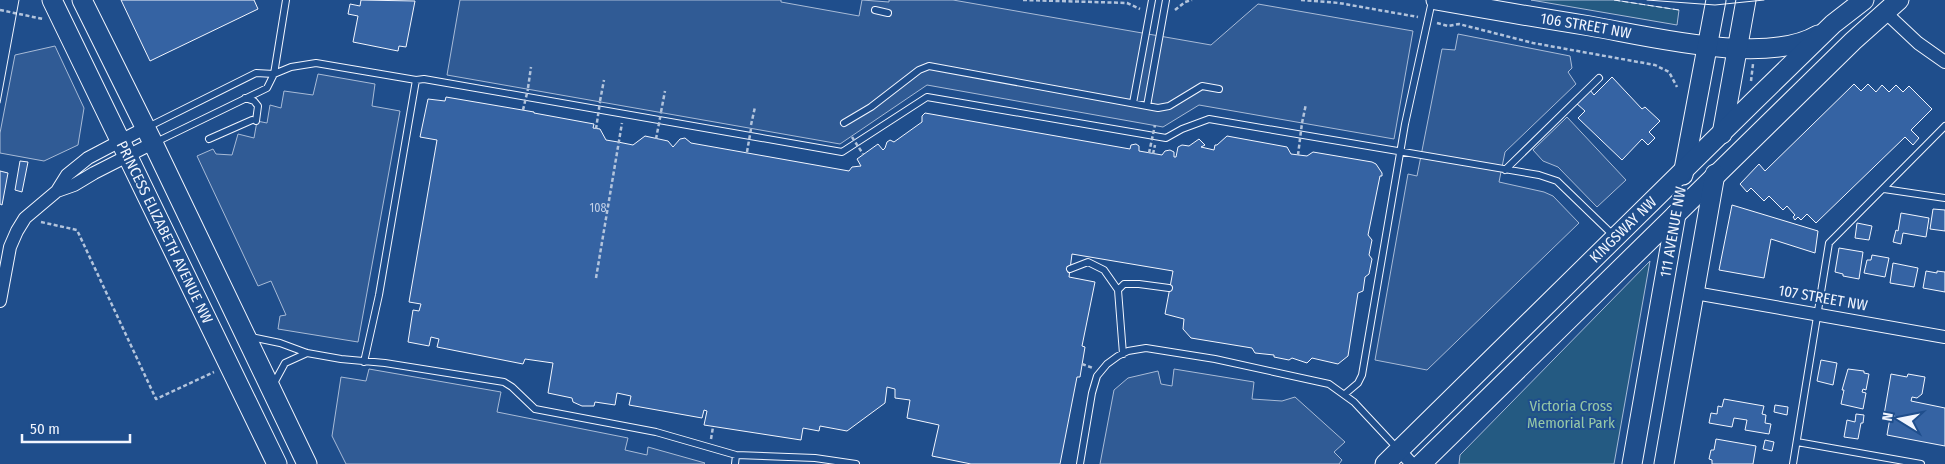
<svg xmlns="http://www.w3.org/2000/svg" width="1945" height="464" font-family="'Fira Sans Condensed',sans-serif">
<style>
.green{fill:#245a82;stroke:#a8bbd7}
.parking{fill:#305b95;stroke:#a8bbd7}
.building{fill:#3563a3;stroke:#f2f6ff}
.lines{fill:none;stroke-linecap:round;stroke-linejoin:round}
.lane-casing{stroke:#f2f6ff;stroke-width:8}
.street-casing{stroke:#f2f6ff;stroke-width:14}
.secondary-casing{stroke:#f2f6ff;stroke-width:21}
.path{stroke:#b3c4dc;stroke-width:2.5;stroke-dasharray:4 2.5;stroke-linecap:butt}
.lane{stroke:#1f4e8c;stroke-width:6}
.street{stroke:#1f4e8c;stroke-width:12}
.secondary{stroke:#1f4e8c;stroke-width:19}
.tram{stroke:#f2f6ff;stroke-width:1}
.path-bridge{stroke:#b3c4dc;stroke-width:2.5;stroke-dasharray:4 2.5;stroke-linecap:butt}
.fence{stroke:#f2f6ff;stroke-width:1;stroke-dasharray:6 2.5;stroke-linecap:butt}
.labels{text-anchor:middle;stroke-width:4;stroke-linejoin:round;paint-order:stroke}
.number-label{font-size:12px;fill:#c3d1e8}
.street-label{font-size:15px;fill:#f2f6ff;stroke:#1f4e8c}
.park-label{font-size:15px;fill:#97c8a6;stroke:#1f4e8c}
</style>
<rect width="100%" height="100%" fill="#1f4e8c"/>
<!-- green -->
<path class="green" d="M1531,0H1614L1679,10L1677,25Z
M1650,261L1614,464H1459L1460,455Z"/>
<!-- parking -->
<path class="parking" d="M460,0H781V2L859,16L862,0L889,2V0H953L1211,45L1258,4L1413,31L1394,139L1199,105L1163,127L927,85L840,144L447,75Z
M1458,34L1570,56L1572,68L1568,72L1576,84L1505,152L1499,182L1544,192L1553,196L1579,223L1427,370L1375,360L1408,174L1417,176L1442,49L1455,50Z
M55,46L84,108L78,145L44,161L0,153V133L15,55Z
M318,74L375,84L372,106L400,111L358,342L278,329L280,316L286,315L271,281L258,286L197,156L213,149L216,154L232,155L238,134L254,138L257,121L267,123L270,105L281,108L284,91L313,95Z
M1567,117L1626,180L1597,207L1558,167L1543,161L1533,150Z
M369,369L501,392L497,412L628,438L625,450L647,455L648,447L705,463L704,464H346L332,436L341,377L366,381Z
M1174,369L1254,382L1252,399L1282,401L1295,397L1345,442L1334,452L1342,460L1339,464H1100L1114,390L1128,378L1158,371L1161,384L1172,386Z"/>
<!-- building -->
<path class="building" d="M121,0H254L258,9L150,61Z
M361,0L415,1L406,47L399,46L398,51L353,42L358,16L348,14L350,4L360,6Z
M1612,77L1642,109L1645,107L1660,121L1649,132L1655,138L1648,145L1642,139L1622,160L1578,118L1585,111L1576,103L1590,90L1594,95Z
M1854,84L1861,91L1868,84L1876,92L1882,85L1889,92L1896,85L1903,92L1909,86L1932,109L1911,130L1919,138L1913,145L1905,137L1816,223L1807,214L1801,220L1798,217L1795,220L1793,217L1795,215L1787,206L1783,210L1769,196L1764,201L1751,188L1747,192L1740,184L1759,164L1765,171Z
M446,97L534,112V113L594,124L593,128L600,129L606,140L618,142L633,145L645,136L668,141L673,147L680,139L685,138L691,143L849,171L852,167L861,166L857,159L878,144L883,150L885,148L887,142L890,140L894,142L922,122V116L925,113L1130,149L1131,145L1136,144L1139,146V151L1162,155L1165,151L1170,150L1174,152V157H1176L1178,147L1182,145L1189,146L1199,139L1205,145L1201,147L1214,150L1215,145H1217L1227,136L1287,147L1291,154L1307,156L1313,152L1372,162L1376,164L1382,173V176H1380L1368,235L1372,240L1369,255L1372,259L1369,274L1365,277L1363,291L1358,293L1348,356L1338,364L1312,358L1307,363L1292,358L1289,360L1274,357V355L1255,353L1252,348L1191,338L1183,329L1184,319L1165,314L1173,271L1072,254L1069,277L1095,282L1082,346L1085,347L1080,377H1077L1060,464H971L932,456L939,425L907,418L910,400L895,398V389L887,387L885,403L847,431L820,426L819,431L803,428L801,440L704,425L707,411L704,410L702,418L629,405L631,396L617,393L615,405L595,402L594,406H582L573,402L572,398L548,393L553,363L525,359L523,364L437,347L439,339L431,337L429,346L408,342L413,310L419,311L421,304L409,302L437,140L420,137L428,99L445,101Z
M20,161L28,162L22,192L15,190Z
M0,171L8,173L2,205L0,204Z
M1732,205L1818,231L1815,253L1771,239L1764,278L1719,270Z
M1933,209L1945,210V231L1930,229Z
M1901,213L1929,218L1926,237L1903,233L1901,244L1893,242L1896,230L1898,231Z
M1857,223L1872,226L1869,240L1855,238Z
M1839,248L1863,252L1859,279L1843,276V274L1835,272Z
M1872,255L1889,258L1885,277L1864,273L1867,260H1871Z
M1893,263L1918,268L1914,287L1890,283Z
M1926,271L1937,273V271L1945,272V292L1923,288Z
M1821,360L1837,363L1833,385L1817,381Z
M1848,369L1864,371V373L1869,374L1866,390L1863,389L1862,392L1866,393L1863,409L1841,404L1844,390H1842Z
M1891,374L1907,377L1908,374L1925,377L1922,394L1917,398L1912,397L1911,401L1945,408V446L1887,435L1890,418L1894,419L1895,416L1884,415Z
M1724,399L1764,406L1762,414L1766,415L1765,423L1771,424L1769,434L1745,430L1747,420L1734,418L1732,427L1709,423L1711,413L1717,414L1718,406L1722,407Z
M1775,405L1788,407L1787,415L1774,412Z
M1856,414L1864,415L1863,423H1861L1858,439L1844,437L1847,420L1855,422Z
M1716,439L1756,446L1753,464H1712V460L1709,459L1711,450H1714Z
M1765,440L1774,442L1772,451L1763,449Z"/>
<g class="lines">
<defs>
<path id="lane" d="M875,10L888,13
M245,98L254,101L258,106L256,121
M1133,103L1152,0
M1147,106L1166,0
M844,123L871,107L919,70L929,66L1158,108L1169,106L1202,86L1219,89
M148,127L256,73L274,74L291,67L316,63L416,80L424,79L842,152L927,97L1166,138L1182,129L1209,119L1539,175L1557,181L1614,236
M209,139L252,120
M154,143L267,88L274,74L286,0
M1505,170L1599,78
M1884,189L1945,198
M1070,269L1088,262L1104,270L1118,290L1123,354
M1118,290L1124,284H1139L1169,288
M251,337L280,343L307,353L341,359L385,363L504,382L512,387L535,409L656,432L736,455L815,458L856,464
M364,362L379,295L416,80
M273,385L285,363L307,353
M1345,394L1358,383L1362,375L1405,124L1432,1
M1797,442L1921,464
M735,464L736,455
M1080,464L1092,393L1097,376L1107,364L1118,356L1128,351L1146,348L1215,359L1329,384L1354,402L1397,448
M1793,464L1829,243L1945,126"/>
<path id="street" d="M1885,12L1918,43L1945,62
M57,191L67,175L88,158L145,128
M1695,293L1945,337
M0,301L10,247L17,231L25,218L57,191L74,185L94,173L153,143
M1399,450L1412,464"/>
<g id="secondary">
<path id="s1" d="M52,0L277,464"/>
<path d="M82,0L153,143L307,464"/>
<path id="s2" d="M1436,0C1487,9 1539,18 1590,26C1648,36 1766,66 1818,35"/>
<path d="M1722,134L1746,0"/>
<path d="M1683,175L1716,0"/>
<path id="s3" d="M1385,464L1754,101L1833,24L1864,0"/>
<path d="M1421,464L1853,41L1899,0"/>
<path d="M1632,464L1676,214"/>
<path d="M1664,464L1715,174"/>
</g>
</defs>
<!-- lane casing -->
<use href="#lane" class="lane-casing"/>
<!-- street casing -->
<use href="#street" class="street-casing"/>
<!-- secondary casing -->
<use href="#secondary" class="secondary-casing"/>
<!-- path -->
<path class="path" d="M1023,0L1127,3L1140,9
M1301,0L1339,3L1418,17
M0,10L43,19
M1175,10L1185,2L1192,0
M1437,23L1448,26L1459,24L1533,43L1655,65L1669,72L1677,87
M1751,81L1753,64
M528,88L531,67
M600,101L604,80
M661,112L665,91
M1302,123L1306,104
M751,125L755,107
M1153,154L1155,145
M41,222L77,230L156,399L214,372
M596,278L622,123
M1082,364L1093,368
M711,439L713,427"/>
<!-- lane -->
<use href="#lane" class="lane"/>
<!-- street -->
<use href="#street" class="street"/>
<!-- secondary -->
<use href="#secondary" class="secondary"/>
<!-- tram -->
<path class="tram" d="M1647,0L1715,5L1764,0
M0,103L19,0"/>
<!-- path-bridge -->
<path class="path-bridge" d="M523,110L528,89
M596,129L600,102
M852,137L863,154
M656,139L661,113
M747,152L751,129
M1149,153L1155,125
M1298,155L1302,123"/>
<!-- fence -->
<path class="fence" d="M1614,0L1679,10"/>
</g>
<g class="labels">
<!-- number labels -->
<g class="number-label">
<text x="598" y="212">108</text>
</g>
<!-- street labels -->
<g class="street-label">
<text dy="5" stroke="none"><textPath href="#s2" startOffset="152">106 STREET NW</textPath></text>
<text dy="5" stroke="none"><textPath href="#s3" startOffset="334">KINGSWAY NW</textPath></text>
<text dy="5" stroke="none"><textPath href="#s1" startOffset="258">PRINCESS ELIZABETH AVENUE NW</textPath></text>
<text transform="translate(1673 232) rotate(-80)" y="5">111 AVENUE NW</text>
<text transform="translate(1823 298) rotate(10)" y="5">107 STREET NW</text>
</g>
<!-- park labels -->
<g class="park-label">
<text x="1571" y="411">Victoria Cross<tspan x="1571" dy="17">Memorial Park</tspan></text>
</g>
</g>
<!-- north arrow -->
<g transform="translate(1900 419) rotate(280)" stroke="#1f4e8c" stroke-width="4" paint-order="stroke">
<path d="M0-4L9 19L0 12L-9 19Z" fill="#f2f6ff"/>
<text y="-8" font-size="14" font-weight="bold" text-anchor="middle" fill="#f2f6ff">N</text>
</g>
<!-- scale -->
<path d="M22 434v8h108v-8" fill="none" stroke="#f2f6ff" stroke-width="2.5"/>
<text x="30" y="434" font-size="15" fill="#f2f6ff" stroke="#1f4e8c" stroke-width="4" paint-order="stroke">50 m</text>
</svg>
